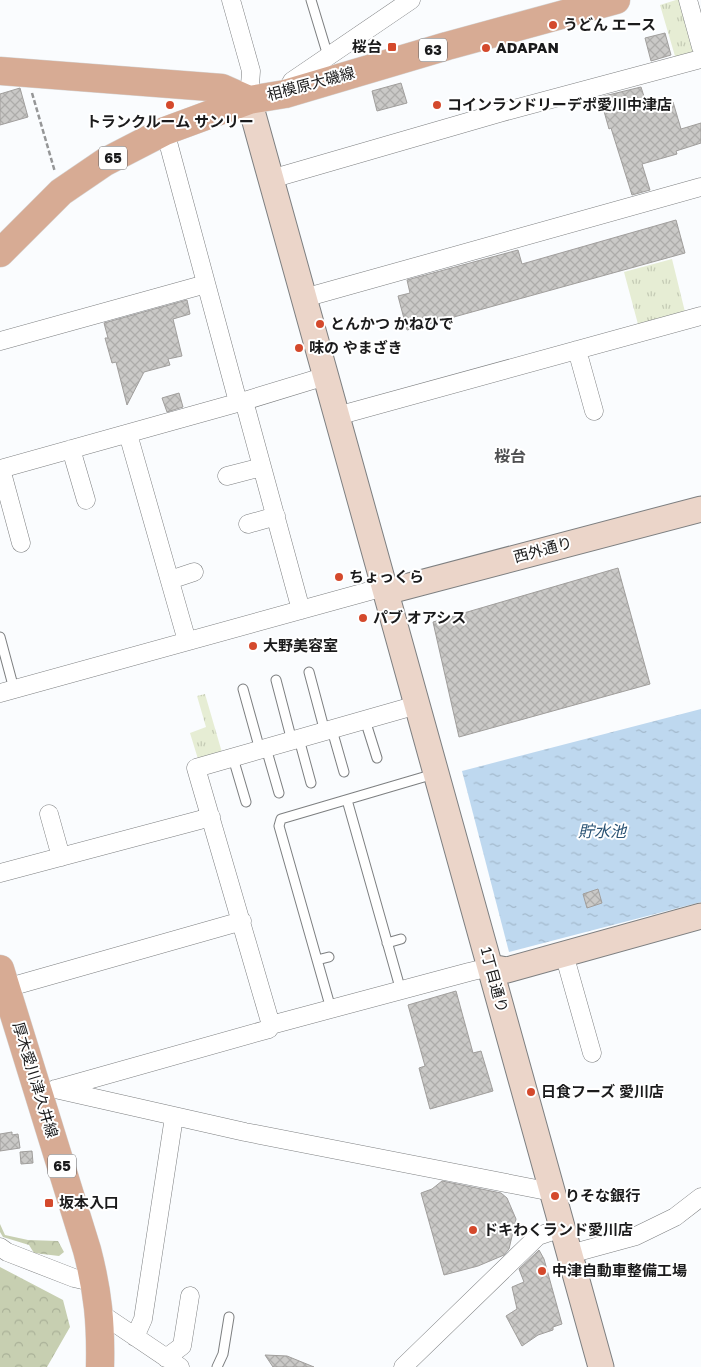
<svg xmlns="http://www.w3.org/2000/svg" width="701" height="1367" font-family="'Golos Text','Noto Sans JP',sans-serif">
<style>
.forest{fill:url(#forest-crowns)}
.park{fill:url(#park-tufts)}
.water{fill:url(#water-ripples)}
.building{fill:url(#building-cross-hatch);stroke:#a09e9c}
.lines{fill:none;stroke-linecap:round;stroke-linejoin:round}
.lane-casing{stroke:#7d7f80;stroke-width:11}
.street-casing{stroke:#7d7f80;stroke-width:19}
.secondary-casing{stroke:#7d7f80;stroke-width:27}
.primary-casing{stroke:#d6d6d6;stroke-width:29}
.path{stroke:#959697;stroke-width:2.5;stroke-dasharray:5 2.5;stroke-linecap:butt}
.lane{stroke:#fff;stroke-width:9}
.street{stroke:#fff;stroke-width:18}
.secondary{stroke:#ebd5c9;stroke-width:25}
.primary{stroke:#d7ab94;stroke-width:28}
.poi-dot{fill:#d4492c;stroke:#fff;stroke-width:2}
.labels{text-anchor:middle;stroke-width:4;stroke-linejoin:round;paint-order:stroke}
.shield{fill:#fff;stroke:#5f5f60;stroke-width:1}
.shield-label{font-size:14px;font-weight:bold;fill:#1b1b1c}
.poi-label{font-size:15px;font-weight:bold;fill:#1b1b1c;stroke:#fff;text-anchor:start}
.street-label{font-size:15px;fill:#1b1b1c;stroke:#fff}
.neighbourhood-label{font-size:16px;font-weight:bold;fill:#4f5052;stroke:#fff}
.water-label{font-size:16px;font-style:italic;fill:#2a5374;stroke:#fff}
</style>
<defs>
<pattern id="forest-crowns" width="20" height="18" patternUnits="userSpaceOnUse" patternTransform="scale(1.25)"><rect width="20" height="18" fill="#c7cfb1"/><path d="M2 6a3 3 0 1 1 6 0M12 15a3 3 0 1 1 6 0" fill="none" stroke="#aab198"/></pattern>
<pattern id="park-tufts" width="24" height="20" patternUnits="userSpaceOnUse" patternTransform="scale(1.25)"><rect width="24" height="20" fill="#e6edd4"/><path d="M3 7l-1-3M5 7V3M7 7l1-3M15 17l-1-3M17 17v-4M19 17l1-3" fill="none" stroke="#c5cbb5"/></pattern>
<pattern id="water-ripples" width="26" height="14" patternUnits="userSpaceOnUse" patternTransform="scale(1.25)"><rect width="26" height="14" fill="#bed8ef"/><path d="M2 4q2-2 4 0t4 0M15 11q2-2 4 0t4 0" fill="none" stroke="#a3b9cc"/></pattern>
<pattern id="building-cross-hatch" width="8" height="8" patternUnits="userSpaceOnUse" patternTransform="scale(1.25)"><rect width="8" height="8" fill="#cac9c7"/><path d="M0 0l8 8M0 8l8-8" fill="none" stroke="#adacaa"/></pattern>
</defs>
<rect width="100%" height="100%" fill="#fafcfe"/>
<!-- forest -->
<path class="forest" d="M0,1224L5,1235L28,1240L58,1241L64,1252L59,1256L34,1253L29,1245L3,1237L0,1232Z
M0,1267L63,1300L70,1327L47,1367H0Z"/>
<!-- park -->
<path class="park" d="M676,0H683L698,55L677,63L660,5Z
M672,259L686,316L639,328L624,272Z
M205,694L223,756L198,759L190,733L206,727L197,696Z"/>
<!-- water -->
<path class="water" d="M701,709V902L509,952L462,771Z"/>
<!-- building -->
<path class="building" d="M665,33L671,55L651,61L645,38Z
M401,83L407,103L377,111L372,91Z
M641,87L648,109L673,102L681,129L701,123V143L676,151L677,154L642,164L650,190L632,195L611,128L609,129L600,97Z
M20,88L28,117L0,125V94Z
M676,220L685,253L407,330L398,296L410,293L407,280L518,250L522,264Z
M187,300L190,314L173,319L182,356L168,359L170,365L144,372L127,405L116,362L112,363L105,338H108L104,323Z
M179,393L183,407L167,412L162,398Z
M618,568L650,684L459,737L433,622Z
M598,889L602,903L587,908L583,894Z
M456,991L473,1053L481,1051L493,1091L430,1109L419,1068L425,1066L408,1005Z
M12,1132V1135L18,1134L20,1148L0,1151V1134Z
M32,1151L33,1163L21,1164L20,1152Z
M442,1181L501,1193L507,1198L516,1219L509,1249L504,1255L478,1266L444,1275L421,1193L432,1189Z
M539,1250L544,1259L562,1324L553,1327V1330L538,1335L522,1346L506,1316L517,1309L512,1287L524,1282L519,1269Z
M265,1355L287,1356L314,1367H273Z"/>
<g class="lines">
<defs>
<path id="lane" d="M311,0L328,56
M0,637L14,689
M309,672L325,732
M276,680L292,741
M243,689L260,750
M365,720L377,758
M332,730L344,772
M299,739L311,783
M266,748L279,793
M233,758L246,802
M347,800L401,991
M387,943L401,939
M317,960L329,957
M331,1009L279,826L281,819L434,774
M217,1367L223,1354L229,1317"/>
<path id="street" d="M231,0L251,71L249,100
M688,0L701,47
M286,92L292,81L411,0
M165,131L238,402
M271,179L499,113L701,59
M304,298L701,187
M0,341L206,284
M577,350L594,411
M244,401L301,610
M337,416L701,316
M128,434L187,641
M71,449L86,500
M0,469L244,401L326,376
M1,469L21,543
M227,476L262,467
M248,524L276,516
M170,580L194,572
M0,693L384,587
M49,814L61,857
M0,873L211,817
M564,954L592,1053
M6,988L242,921
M271,1025L196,768L417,705
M55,1089L245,1132L552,1192
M56,1089L269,1029L271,1025L469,972L490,967
M0,1247L7,1252L74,1278L96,1283
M570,1254L636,1236L675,1217L701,1197
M100,1313L180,1367
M135,1337L143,1319L174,1117
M166,1358L182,1346L190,1296
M403,1367L538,1236L562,1228"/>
<path id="secondary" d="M249,100L601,1367
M386,592L701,509
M490,967L507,970L701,916"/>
<path id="primary" d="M0,71L222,88L249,100
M0,253L61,192L105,162L165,131L249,100L285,94L447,46L616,0
M0,969L87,1250C98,1292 101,1323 100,1367"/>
</defs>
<!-- lane casing -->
<use href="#lane" class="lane-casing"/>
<!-- street casing -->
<use href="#street" class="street-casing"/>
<!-- secondary casing -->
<use href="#secondary" class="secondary-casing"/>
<!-- primary casing -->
<use href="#primary" class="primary-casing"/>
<!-- path -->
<path class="path" d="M32,93L55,172"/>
<!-- lane -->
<use href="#lane" class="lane"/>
<!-- street -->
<use href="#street" class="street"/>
<!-- secondary -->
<use href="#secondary" class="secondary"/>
<!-- primary -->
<use href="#primary" class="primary"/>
</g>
<!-- markers -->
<g class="poi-dot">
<circle cx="553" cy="25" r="5"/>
<rect x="387" y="42" width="10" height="10" rx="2.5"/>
<circle cx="486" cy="48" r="5"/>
<circle cx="170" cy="105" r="5"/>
<circle cx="437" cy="105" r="5"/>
<circle cx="320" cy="324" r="5"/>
<circle cx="299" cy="348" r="5"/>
<circle cx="339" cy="577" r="5"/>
<circle cx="363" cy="618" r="5"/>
<circle cx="253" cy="646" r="5"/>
<circle cx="531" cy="1092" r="5"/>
<circle cx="555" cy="1196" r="5"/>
<rect x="44" y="1198" width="10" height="10" rx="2.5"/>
<circle cx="473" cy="1230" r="5"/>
<circle cx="542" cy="1271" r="5"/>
</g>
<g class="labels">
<!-- shield labels -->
<g class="shield">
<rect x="419" y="38.5" width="28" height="23" rx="4"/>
<rect x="99" y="146.5" width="28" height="23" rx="4"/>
<rect x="48" y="1154.5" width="28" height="23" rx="4"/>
</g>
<g class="shield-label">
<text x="433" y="55">63</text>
<text x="113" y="163">65</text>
<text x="62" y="1171">65</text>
</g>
<!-- poi labels -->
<g class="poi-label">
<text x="563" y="30">うどん エース</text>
<text x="382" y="52" text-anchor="end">桜台</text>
<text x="496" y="53">ADAPAN</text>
<text x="447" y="110">コインランドリーデポ愛川中津店</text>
<text x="170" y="127" text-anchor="middle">トランクルーム サンリー</text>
<text x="330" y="329">とんかつ かねひで</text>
<text x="309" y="353">味の やまざき</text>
<text x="349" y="582">ちょっくら</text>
<text x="373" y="623">パブ オアシス</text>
<text x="263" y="651">大野美容室</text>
<text x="541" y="1097">日食フーズ 愛川店</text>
<text x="565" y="1201">りそな銀行</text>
<text x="59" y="1208">坂本入口</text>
<text x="483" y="1235">ドキわくランド愛川店</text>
<text x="552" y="1276">中津自動車整備工場</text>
</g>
<!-- street labels -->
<g class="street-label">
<text transform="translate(311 84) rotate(-15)" y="5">相模原大磯線</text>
<text transform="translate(543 550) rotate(-15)" y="5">西外通り</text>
<text transform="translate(494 980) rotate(75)" y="5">1丁目通り</text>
<text transform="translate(35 1080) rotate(73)" y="5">厚木愛川津久井線</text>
</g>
<!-- neighbourhood labels -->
<g class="neighbourhood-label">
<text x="510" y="462">桜台</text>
</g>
<!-- water labels -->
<g class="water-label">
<text x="602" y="837">貯水池</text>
</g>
</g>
</svg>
